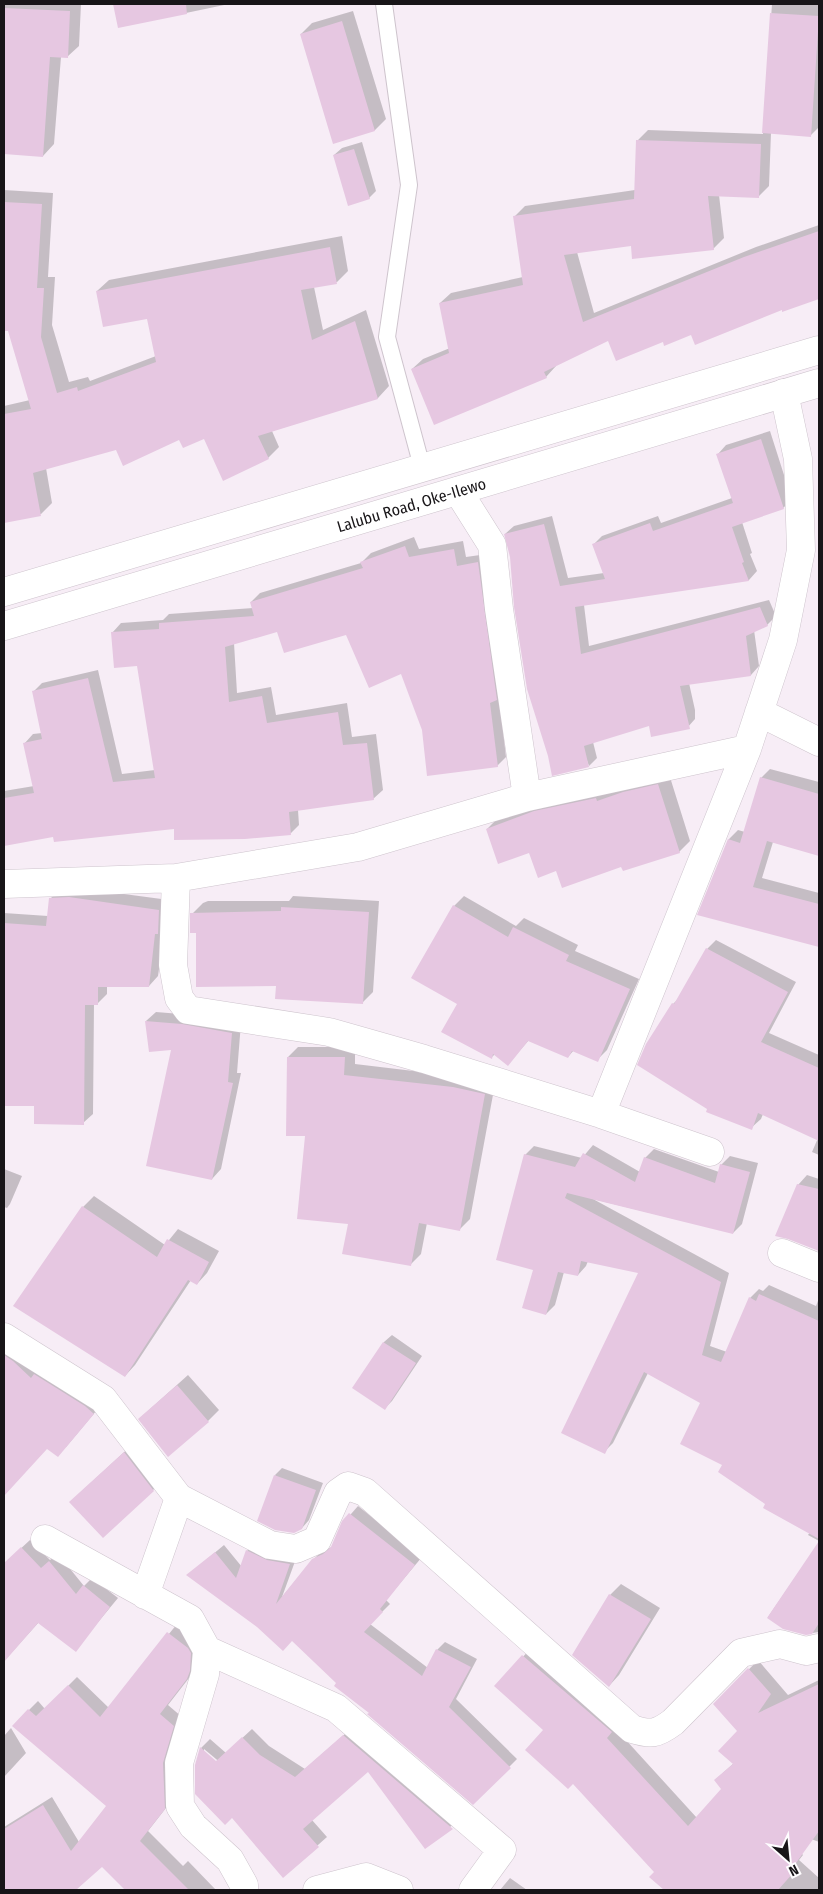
<svg xmlns="http://www.w3.org/2000/svg" width="823" height="1894" font-family="'Fira Sans Condensed',sans-serif">
<style>
.shadow{fill:#0003;fill-rule:evenodd}
.building{fill:#e6c7e1}
.lines{fill:none;stroke-linecap:round;stroke-linejoin:round}
.service-casing{stroke:#cec4cd;stroke-width:18}
.minor-casing{stroke:#cec4cd;stroke-width:29}
.primary-casing{stroke:#cec4cd;stroke-width:29}
.service{stroke:#fff;stroke-width:16}
.minor{stroke:#fff;stroke-width:28}
.primary{stroke:#fff;stroke-width:28}
.labels{text-anchor:middle;stroke-width:5;stroke-linejoin:round;paint-order:stroke}
.street-label{font-size:16px;fill:#181518;stroke:#fffdff}
</style>
<rect width="100%" height="100%" fill="#f7edf6"/>
<!-- shadow -->
<path class="shadow" d="M4,4H81L79,46L67,57H61L54,144L43,156L4,153Z
M115,4H229L119,27Z
M772,4H819V127L811,135L771,133L769,186L758,197L719,195L724,238L713,249L632,244L577,252L594,313L756,247L819,225V298L783,310V308L664,340L609,339L556,365V366L546,377L412,369L423,359L450,348L440,303L451,293L523,277L514,217L525,206L635,190L638,140L648,130L763,134Z
M353,11L386,119L375,130L334,143L301,34L312,23Z
M362,142L376,191L369,198L334,155L342,148Z
M4,190L53,193L48,277H55L52,325L69,382L88,377L90,381L156,356L148,318L97,291L109,280L342,236L348,271L337,282L314,287L323,330L366,310L389,386L378,398L272,431L279,447L268,458L204,437L180,439L116,449L46,468L52,503L41,514L4,522V406L30,400L9,330H4Z
M770,431L792,500L783,508L742,522L752,553L750,554L757,571L749,580L584,605L589,646L769,600L776,616L767,625L754,630L759,666L751,675L689,683L695,710V719L687,728L650,724L593,742L597,758L589,766L511,557L505,534L514,526L552,516L568,578L604,573L594,544L602,536L658,516L661,523L732,498L718,454L726,445Z
M414,537L419,549L463,541L466,557L487,554L499,696L506,757L497,766L423,729L402,672L347,633L278,630L234,643L237,693L271,687L276,715L347,703L352,737L376,734L383,790L373,799L298,810L299,825L290,834L175,827L54,836L4,844V791L34,786L24,744L33,734L42,733L33,692L42,683L98,670L122,774L155,770L138,665L112,633L121,623L163,620L169,614L253,608L251,602L260,593L361,563L371,553Z
M770,769L819,782V855L773,842L762,878L819,893V946L699,914L729,839L738,830L745,832L761,778Z
M669,774L690,841L679,852L622,866L557,870L529,851L487,829L498,818Z
M79,888L169,900L158,976L149,986H107V994L97,1004H94L93,1114L83,1123L35,1105H4V913L48,916L50,899L60,889Z
M293,896L379,901L373,992L362,1003L277,985L197,932L192,914L203,903L208,901H289Z
M464,896L516,926L524,918L578,945L575,951L639,979L607,1050L597,1060L574,1050L568,1057L529,1040L508,1064L495,1054L492,1057L458,1004L454,906Z
M716,940L796,982L769,1033L819,1055V1155L812,1152L818,1138L763,1114L761,1119L751,1128L673,1004L680,997L707,949Z
M156,1012L193,1015L241,1023L237,1073H241L221,1169L212,1179L172,1048L146,1021Z
M298,1047H355V1064L464,1077L495,1084L470,1219L460,1229L427,1223L421,1254L410,1265L349,1222L306,1135L288,1057Z
M593,1145L640,1172L645,1158L654,1149L719,1172L721,1165L730,1156L758,1163L742,1224L733,1233L593,1199L729,1273L710,1346L727,1352L750,1298L759,1289L763,1291L769,1285L816,1306L819,1298V1541L808,1535L810,1532L766,1504L724,1464L702,1403L648,1373L613,1443L604,1452L640,1272L588,1261L586,1266L578,1275L564,1272L555,1305L546,1314L534,1269L525,1155L534,1146L582,1158Z
M4,1169L22,1176L10,1204L7,1208L4,1207Z
M807,1175L819,1179V1250L788,1237L798,1185Z
M94,1196L165,1245L178,1229L219,1251L207,1273L197,1284L191,1280L135,1365L125,1376L83,1207Z
M392,1335L422,1356L392,1401L385,1408L354,1388L384,1342Z
M4,1341L102,1404L66,1447H47L4,1495Z
M188,1375L219,1410L208,1421L139,1419Z
M135,1442L164,1479L153,1490L82,1491Z
M282,1468L323,1483L309,1520L302,1528L275,1475Z
M358,1506L422,1557L386,1600L390,1604L370,1624L428,1668L437,1650L445,1642L477,1659L456,1699L517,1759L473,1803L338,1683L292,1640L258,1626L188,1575L224,1545L242,1567L247,1551L255,1543L297,1556L282,1597L313,1560L321,1552L332,1547L344,1522Z
M30,1540L50,1560L58,1554L84,1586L92,1578L118,1598L75,1650L39,1622L4,1661V1564Z
M819,1543V1632L806,1634L768,1617Z
M621,1584L660,1608L619,1675L609,1686L610,1595Z
M177,1624L197,1640L196,1669L168,1705L182,1717L173,1799L148,1831L183,1866L188,1861L216,1890H127L102,1865L74,1890H4V1827L52,1797L79,1842L107,1806L14,1725L38,1701L45,1709L77,1677L109,1708Z
M532,1647L615,1728L697,1818L723,1789L715,1780L734,1763L739,1731L715,1704L758,1660L788,1695L819,1680V1842L775,1825L803,1855L799,1860L819,1878V1890H666L651,1877L656,1872L545,1730L496,1686Z
M353,1727L460,1819L425,1847L368,1770L312,1820L327,1837L283,1876L201,1748L210,1739L226,1753L252,1729L269,1746L305,1769ZM204,1749L222,1764L220,1766L204,1753Z
M11,1728L26,1753L4,1777V1736Z
M510,1878L527,1890H500Z"/>
<!-- building -->
<path class="building" d="M113,4H186L187,14L118,28Z
M4,8L70,11L68,58L50,57L43,157L4,154Z
M770,13L819,16L811,137L762,133Z
M342,21L375,131L333,144L300,34Z
M636,140L761,144L759,198L708,196L714,250L632,259L631,246L564,255L583,322L744,257L819,231V299L782,312V310L695,345L691,335L664,346L663,342L616,361L608,341L544,372L547,378L434,425L411,369L449,353L439,303L523,285L513,216L634,199Z
M354,149L370,199L348,206L333,155Z
M4,202L42,204L37,288H44L41,337L57,393L77,387L78,391L156,362L147,319L103,327L96,291L330,247L337,284L301,290L312,340L355,321L378,399L258,436L269,459L223,481L204,439L183,448L179,440L123,466L116,450L33,473L41,516L4,523V414L31,409L8,331H4Z
M761,439L784,509L732,527L744,562L742,563L749,581L575,607L581,654L760,607L768,626L746,636L751,676L680,686L690,729L651,737L649,726L584,746L589,767L552,776L548,756L527,689L514,607L510,557L504,534L544,524L560,586L605,579L592,544L650,523L653,531L733,503L716,454Z
M405,546L409,557L454,549L457,566L478,562L497,700L490,703L498,767L427,776L422,730L401,674L369,688L346,635L284,653L277,632L225,647L229,702L262,696L267,723L338,712L343,745L367,743L374,800L289,812L291,835L245,839L174,840V829L54,842L53,837L4,846V798L34,793L23,743L42,739L32,691L88,678L113,782L155,778L137,666L114,668L111,632L159,629V623L254,616L250,602L363,568L360,562Z
M760,777L819,794V856L767,841L753,887L819,904V947L697,915L728,839L740,843Z
M658,784L680,853L623,871L621,867L562,888L556,871L538,878L529,853L498,864L486,829L534,811L596,798L597,801L623,792Z
M69,897L159,910L158,934H155L149,987H98V1005H85L84,1125L34,1124V1106H4V923L46,926L49,898Z
M453,905L508,937L513,927L569,955L566,961L630,989L598,1062L572,1051L568,1058L528,1041L508,1066L493,1054L492,1059L441,1032L457,1004L411,978Z
M281,907L369,912L363,1004L275,999L276,986L196,987V933H190V913L281,911Z
M706,948L788,992L761,1042L819,1068V1141L758,1113L752,1130L706,1112L707,1109L637,1065L646,1044L672,1003L674,1004Z
M145,1021L182,1024L232,1033L228,1082L233,1083L212,1180L146,1166L171,1050L149,1052Z
M287,1057H345L344,1075L453,1087L485,1094L460,1231L419,1223L411,1266L342,1254L348,1224L297,1219L305,1136H286Z
M583,1153L635,1182L644,1157L715,1183L720,1164L750,1172L733,1234L567,1193L565,1198L721,1282L702,1355L721,1362L749,1297L756,1301L759,1294L819,1321V1539L763,1508L765,1504L718,1472L722,1465L680,1444L700,1403L644,1372L605,1454L561,1433L638,1273L581,1261L578,1276L558,1272L546,1315L522,1308L533,1270L496,1260L524,1154L575,1167Z
M797,1184L819,1189V1251L788,1239L775,1236Z
M82,1206L157,1257L167,1239L209,1262L197,1285L188,1280L125,1377L13,1306Z
M383,1342L416,1363L385,1410L352,1388Z
M4,1355L13,1361L31,1378L34,1374L85,1406L94,1414L58,1457L47,1449L4,1496Z
M177,1385L209,1422L168,1457L138,1419Z
M124,1452L154,1491L103,1538L69,1502Z
M274,1475L316,1490L302,1529L294,1533L275,1530L257,1521Z
M349,1513L415,1565L380,1609L383,1612L364,1632L422,1676L436,1649L471,1667L449,1707L511,1768L473,1805L367,1714L369,1713L334,1686L336,1683L292,1641L283,1651L257,1627L186,1575L215,1552L236,1578L246,1550L267,1560L290,1564L276,1604L312,1559L323,1554L331,1547L342,1521Z
M819,1541V1623L812,1634L806,1635L783,1629L767,1618Z
M21,1547L41,1568L49,1561L76,1594L83,1585L110,1607L76,1652L38,1623L4,1662V1563Z
M609,1594L651,1619L609,1687L572,1655Z
M167,1632L188,1648L191,1653L190,1671L187,1679L160,1714L174,1726L163,1763L165,1809L140,1841L189,1890H125L102,1867L76,1890H4V1829L43,1805L71,1851L106,1806L12,1726L28,1709L36,1716L68,1685L100,1717Z
M522,1655L612,1732L607,1738L688,1826L721,1789L714,1780L733,1764L718,1751L737,1731L713,1704L748,1668L771,1694L758,1713L819,1684V1831L791,1870L794,1872L778,1890H664L649,1877L654,1872L573,1784L568,1789L525,1750L543,1730L494,1686Z
M343,1735L453,1829L425,1849L368,1772L303,1829L319,1847L283,1878L232,1818L225,1825L195,1794V1765L200,1747L216,1761L242,1737L260,1755L295,1777Z"/>
<g class="lines">
<defs>
<path id="service" d="M384,4L409,185L387,337L422,467"/>
<path id="minor" d="M458,491L492,545L499,609L527,797
M759,712L819,742
M176,878L173,965L179,998L188,1010L329,1032L424,1059L601,1114L710,1152
M4,884L176,878L358,847L527,797L747,749
M601,1114L747,749L783,640L801,550L798,459L784,393
M782,1253L819,1268
M4,1337L103,1399L179,1498L270,1545L296,1549L317,1540L338,1493L348,1486L365,1492L632,1729C651,1735 657,1734 673,1722L741,1653L780,1644L806,1651L819,1648
M45,1539L190,1619L207,1650L205,1674L179,1763L180,1806L193,1826L230,1860L244,1885V1890
M145,1595L179,1498
M207,1650L336,1708L502,1850L473,1890
M317,1890L366,1877L399,1890"/>
<g id="primary">
<path d="M4,592L819,350"/>
<path id="s1" d="M4,626L819,383"/>
</g>
</defs>
<!-- service casing -->
<use href="#service" class="service-casing"/>
<!-- minor casing -->
<use href="#minor" class="minor-casing"/>
<!-- primary casing -->
<use href="#primary" class="primary-casing"/>
<!-- service -->
<use href="#service" class="service"/>
<!-- minor -->
<use href="#minor" class="minor"/>
<!-- primary -->
<use href="#primary" class="primary"/>
</g>
<g class="labels">
<!-- street labels -->
<g class="street-label">
<text dy="6" stroke="none"><textPath href="#s1" startOffset="425">Lalubu Road, Oke-Ilewo</textPath></text>
</g>
</g>
<!-- border -->
<rect width="823" height="1894" fill="none" stroke="#181518" stroke-width="10"/>
<!-- north arrow -->
<g transform="translate(788 1859) rotate(153)" stroke="#fffdff" stroke-width="4" paint-order="stroke">
<path d="M0-4L9 19L0 12L-9 19Z" fill="#181518"/>
<text y="-8" font-size="14" font-weight="bold" text-anchor="middle" fill="#181518">N</text>
</g>
</svg>
